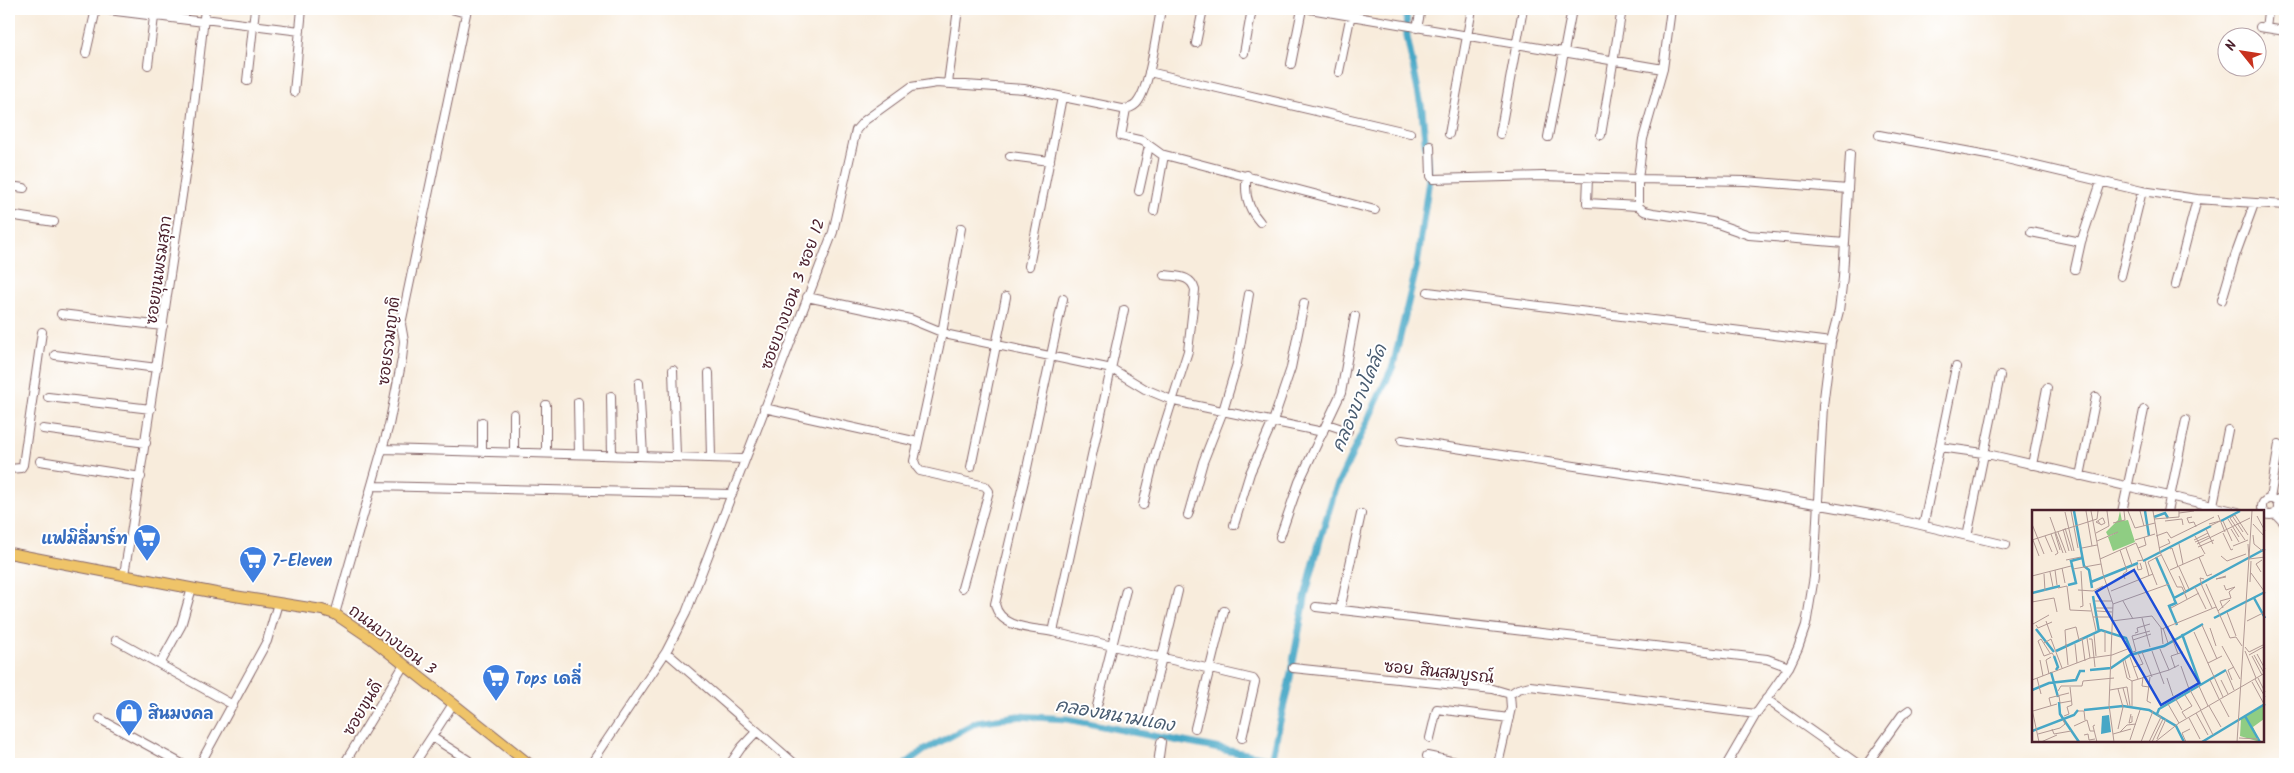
<svg xmlns="http://www.w3.org/2000/svg" width="2294" height="773" font-family="Kalam,'Playpen Sans Thai',sans-serif">
<style>
.lines{fill:none;stroke-linecap:round;stroke-linejoin:round}
.canal{stroke:#47a7c6;stroke-width:7}
.minor-casing{stroke:#876769;stroke-width:10}
.major-casing{stroke:#876769;stroke-width:12}
.minor{stroke:#fff;stroke-width:8}
.major{stroke:#efc469;stroke-width:10}
.labels{text-anchor:middle;stroke-width:4;stroke-linejoin:round;paint-order:stroke}
.street-label{font-size:16px;fill:#4a1f2b;stroke:#fff}
.shop-label{font-size:16px;font-weight:bold;fill:#366cbe;stroke:#fff;text-anchor:start}
.water-label{font-size:18px;font-style:italic;fill:#495c71;stroke:#fff}
.inset-river{fill:none;stroke:#47a7c6;stroke-width:2.5}
.inset-road{fill:none;stroke:#b29a95;stroke-width:1}
.view{fill:#1d4ed8;fill-opacity:0.15;stroke:#1d4ed8;stroke-width:2.5}
.inset-edge{fill:none;stroke:#4a1f2b;stroke-width:2.5}
</style>
<rect width="100%" height="100%" fill="#fff"/>
<filter id="ink" filterUnits="userSpaceOnUse"><feTurbulence type="fractalNoise" baseFrequency=".02" numOctaves="2"/><feDisplacementMap in="SourceGraphic" scale="10" xChannelSelector="R" yChannelSelector="G"/><feConvolveMatrix kernelMatrix="1 2 1 2 8 2 1 2 1" color-interpolation-filters="sRGB"/></filter>
<filter id="wash" filterUnits="userSpaceOnUse"><feTurbulence type="fractalNoise" baseFrequency=".0096" numOctaves="4" result="noise"/><feDisplacementMap in="SourceGraphic" scale="20" xChannelSelector="R" yChannelSelector="G"/><feGaussianBlur stdDeviation="1.12" result="paint"/><feColorMatrix in="noise" values="0 0 0 0 0 0 0 0 0 0 0 0 0 0 0 0 0 1.4 0 .05"/><feComposite in="paint" operator="in"/></filter>
<g filter="url(#wash)">
<rect width="100%" height="100%" fill="#f8ecdc"/>
<g class="lines">
<!-- canal -->
<path class="canal" d="M906,764L923,751L977,722L1018,716L1067,719L1271,759
M1270,764L1289,683L1306,593L1320,540L1334,493L1393,366L1417,265L1429,179L1422,110L1407,37L1406,9"/>
</g>
</g>
<g filter="url(#ink)">
<g class="lines">
<defs>
<path id="minor" d="M100,9L204,22
M451,9L466,13
M1310,9L1663,69
M1671,9L1663,69L1643,139L1638,179V206L1644,211L1653,213L1712,222L1749,235L1845,243
M204,19L300,31
M2260,27L2285,31
M1417,28L1421,9
M2266,28L2268,12
M1196,43L1203,9
M86,53L96,9
M1244,53L1252,9
M1291,64L1302,9
M148,65L155,9
M1149,72L1410,133
M1339,72L1352,9
M247,81L255,9
M948,83L958,9
M294,92L302,9
M1126,109L1121,136L1143,141L1161,154L1375,210
M1449,134L1472,9
M1500,134L1523,9
M1601,135L1622,9
M1879,135L1998,157L2142,191L2197,199L2285,205
M1548,137L1572,9
M1430,146L1431,176L1433,179L1543,176L1638,179
M1010,156L1050,161
M1247,175C1244,192 1248,209 1260,222
M1588,177L1587,203L1638,206
M1639,179L1745,181L1848,189
M9,186L24,188
M1139,191L1149,146
M1154,211L1164,155
M9,215L54,222
M961,228L942,333L914,461L916,466L920,471L985,486L989,491L962,588
M2031,232L2081,242
M1029,266L1062,97
M2075,269L2081,242L2101,182
M2121,276L2142,191
M2175,285L2197,199
M1428,292L1831,342L1839,311L1843,277L1850,154
M807,297L910,319L949,335L1112,369L1145,389L1174,401L1323,432
M1063,299L1027,468L995,604C1000,629 1034,628 1053,632L1253,679L1255,682L1242,738
M2222,300L2235,256L2254,204
M61,314L163,326
M55,355L157,368
M673,370L676,456
M709,373L711,457
M639,383L643,456
M611,396L612,455
M48,397L151,409
M578,402L579,454
M546,405V453
M764,408L918,442
M482,422V452
M1327,424L1348,431
M43,429L146,443
M1402,440L1748,492L1882,516L2006,545
M1940,447L1983,453L2238,512
M382,449L744,459
M514,452V414
M40,461L141,477
M2032,465L2047,388
M971,467L1006,297
M9,469L21,468L23,465L42,332
M2080,476L2096,397
M372,486L731,494
M2262 507a8 8 0 1 1 16 0a8 8 0 1 1-16 0Z
M2270,499L2279,444
M2276,501L2285,494
M1143,505L1156,452L1188,351L1195,290C1191,275 1178,277 1164,275
M2212,510L2228,430
M2122,512L2144,410
M2167,512L2186,420
M2276,514L2285,524
M1188,515L1203,462L1223,411L1237,364L1249,294
M1924,522L1956,367
M1234,525L1250,473L1273,421L1291,368L1304,303
M1968,532L2000,376
M131,534L189,149L205,9
M1280,537L1299,482L1341,393L1355,316
M124,574L130,539
M1316,607L1767,659L1789,667
M1340,610L1361,514
M335,614L389,425L402,359L404,341L401,324L467,9
M1053,632L1124,310
M116,640L233,705
M666,652L795,764
M160,664L181,626L192,588
M1293,668L1493,689L1510,694L1511,708L1498,764
M1510,694L1518,689L1530,686L1756,714
M1766,699L1858,764
M1097,706L1126,590
M100,719L182,764
M1147,719L1178,591
M1195,728L1224,611
M432,737L468,760
M1430,738L1437,709L1509,718
M1427,756L1466,764
M200,764L267,641L278,603
M344,764L404,665
M414,764L453,704
M591,764L666,652L686,613L833,232L856,130L864,121L911,87L937,83L1024,89L1122,109C1128,109 1132,108 1136,104C1150,89 1157,30 1161,9
M730,764L741,748L757,731
M1158,764L1161,742
M1727,764L1756,714L1789,667L1798,648L1806,625L1814,577L1823,406L1831,342
M1867,764L1902,715L1909,710"/>
<path id="major" d="M9,553L216,593L322,610L335,614L372,639L529,764"/>
</defs>
<!-- minor casing -->
<use href="#minor" class="minor-casing"/>
<!-- major casing -->
<use href="#major" class="major-casing"/>
<!-- minor -->
<use href="#minor" class="minor"/>
<!-- major -->
<use href="#major" class="major"/>
</g>
</g>
<!-- icons -->
<defs>
<symbol id="supermarket-pin" viewBox="-11 -11 22 30"><path d="M0 17L-7.5 6A9.5 9.5 0 1 1 7.5 6Z" fill="#3f7fe0" stroke="#fff"/><path d="M-6-5.5h2.5l.6 2H6L4.5 2H-2.5L-4.4-4H-6ZM-1.5 3.2a1.3 1.3 0 1 0 .1 0ZM3 3.2a1.3 1.3 0 1 0 .1 0Z" fill="#fff"/></symbol>
<symbol id="shop-pin" viewBox="-11 -11 22 30"><path d="M0 17L-7.5 6A9.5 9.5 0 1 1 7.5 6Z" fill="#3f7fe0" stroke="#fff"/><path d="M-5-2.5h2.3a2.7 3.5 0 0 1 5.4 0H5L5.5 6h-11ZM-1.5-2.5h3a1.5 2.3 0 0 0-3 0Z" fill="#fff"/></symbol>
</defs>
<g fill-rule="evenodd">
<use href="#supermarket-pin" x="131" y="522" width="32" height="43"/>
<use href="#supermarket-pin" x="237" y="544" width="32" height="43"/>
<use href="#supermarket-pin" x="480" y="662" width="32" height="43"/>
<use href="#shop-pin" x="113" y="697" width="32" height="43"/>
</g>
<g class="labels">
<!-- street labels -->
<g class="street-label">
<text transform="translate(158 270) rotate(-82)" y="6">ซอยขุนพรมสุภา</text>
<text transform="translate(792 294) rotate(-70)" y="6">ซอยบางบอน 3 ซอย 12</text>
<text transform="translate(388 341) rotate(-83)" y="6">ซอยรวมญาติ</text>
<text transform="translate(393 639) rotate(37)" y="6">ถนนบางบอน 3</text>
<text transform="translate(1439 671) rotate(6)" y="6">ซอย สินสมบูรณ์</text>
<text transform="translate(362 708) rotate(-59)" y="6">ซอยขุนดี</text>
</g>
<!-- shop labels -->
<g class="shop-label">
<text x="128" y="544" text-anchor="end">แฟมิลี่มาร์ท</text>
<text x="272" y="566">7-Eleven</text>
<text x="515" y="684">Tops เดลี่</text>
<text x="148" y="719">สินมงคล</text>
</g>
<!-- water labels -->
<g class="water-label">
<text transform="translate(1359 398) rotate(-67)" y="6">คลองบางโคลัด</text>
<text transform="translate(1115 715) rotate(10)" y="6">คลองหนามแดง</text>
</g>
</g>
<!-- overview -->
<g transform="translate(2032 510)">
<rect width="232" height="232" fill="#f8ecdc"/>
<path d="M88,1L90,11L96,10L103,32L81,41L76,27L86,22L76,26L74,22L86,10Z" fill="#8fcd83"/>
<path d="M232,195V209L221,217L228,232L208,226L209,209Z" fill="#8fcd83"/>
<path d="M77,205L79,222L69,224L70,206Z" fill="#47a7c6"/>
<path class="inset-river" d="M42,1L52,56L57,60L60,78M113,1L117,26M122,7L133,3L136,8M189,11L208,1M124,47L142,88L233,39M111,51L179,16M59,72L106,53M36,75L44,73L39,51L50,48M0,83L28,76M61,86L67,122M222,88L233,108M142,89L144,93L137,96L145,115M182,108L233,82M4,119L22,142M150,124L168,174M24,141L69,120L94,128L100,143M22,146L26,157L24,160M58,160L79,158L98,145L132,136L171,114M19,162L26,187M0,180L17,173L44,170L48,161H53M27,192L28,204L47,232M52,200L91,196L117,200L144,216L152,232M125,204L127,199L194,160M213,206L228,232M0,221L42,205L46,200M170,232L233,194"/>
<path class="inset-road" d="M39,1L46,38M54,1L60,36M59,1L71,64L81,94L77,195L82,232M96,1L103,18L123,13M108,1L112,16M121,1L128,42L145,77H150L155,89M33,2L42,41M147,3L162,1M186,5L193,22M225,6L233,21M18,7L31,43M160,7L155,8L157,13L162,12L164,17M201,7L211,22M122,9L147,7V1M196,9L207,27M66,11L69,15L73,13L71,8H70L64,12L68,14M133,11L150,9L151,15M191,11L200,31M81,13L93,10L92,1M0,14L12,44M177,14L188,11L178,16M221,14L233,27M33,18L40,41M31,19L37,41M174,19L181,34M199,19L207,32M26,22L34,43M23,23L28,40M64,23L77,16L75,1M191,23L199,40L201,39M19,24L26,43L23,45M221,25L222,34L233,43M13,26L20,42M124,26L135,22L139,28L182,7M163,26L173,44M0,30L65,9L66,1M1,30L7,46M103,30L123,24M162,30L176,23M213,30L198,8L203,5L216,25M65,31L86,22M163,32L177,26M147,34L151,54M165,34L218,8M216,34L217,49L233,47M201,36L216,30M166,37L182,30M50,38L65,35M94,38L100,55M106,38L114,35L112,27M127,38L138,33L136,29M138,39L140,38L146,57M88,40L95,61L91,64L93,69M189,46L195,51L214,44M167,47L175,66L180,64M68,49L104,33L111,50L105,51M34,50L49,47M113,51L117,66M105,55L106,60L110,59L108,53M147,57L157,79M30,58L33,73M41,59L69,54M23,60L25,75M138,60L172,45M18,62L21,77M229,62L224,54L230,50M219,63L232,81M12,64L13,81M0,66L39,56M147,66L154,82M194,67L184,69L194,66M172,69L168,68L170,76L180,98M218,72L219,51M174,74L198,128L204,127L210,136M125,75L116,52L129,45M192,75L194,80L203,77L197,82L199,88M163,77L174,99M26,78L35,76L38,100M46,80L61,81L71,76M79,81L121,64M63,91H80M91,91L101,109M0,92L22,88L25,102M58,93L64,121M81,94L137,74M48,97L51,96L49,61M64,98H81M139,98L167,83M191,98L188,91L199,88M38,100L59,101M65,101L80,102M186,101L198,90M195,102L204,126M61,107H79M110,108L118,137M14,111L20,128M80,111L120,106L130,119L184,97M215,111L233,102M1,114L17,105M4,115L6,118L20,112M170,115L185,149M136,117L146,144M129,118L131,134M131,118L136,133M178,118L184,136M73,121V142M162,122L191,187M103,123L106,122L105,118L118,114M62,124L64,146M50,128L53,151M55,128L58,148M57,129H60L63,157M101,130L119,124M12,133L19,129L30,158M34,134L36,155M43,134L45,153M34,135L33,120L44,117L47,130L50,129M190,136L208,169M213,137L217,142L233,134M128,139L137,160L147,155M120,141L132,174M213,141L224,168M101,142L104,141L100,126L118,121M110,142L120,167M18,143L9,129L6,131L12,146L20,143L22,146M225,144L233,159M217,145L233,136M222,145L232,163M220,146L230,165M98,147L106,169M8,150L11,166M93,150L98,168M91,151L95,168L100,171L137,160M176,153L190,146M149,156L157,179M102,157L111,154L106,143M143,158L139,146L151,142M194,161L202,180M17,164L14,150L19,147M111,167L110,176L117,177M118,167L115,191L119,193M5,168L9,184M135,168L141,186M226,168L233,182M223,169L233,187M0,170L58,148L80,145L98,138M178,170L187,189M189,170L196,184M200,170L196,160L202,157M100,171V196M168,172L166,174L176,196M220,172L232,194M95,177L98,196M91,178L96,196M78,180L95,177M158,180L169,200M26,181L29,176H50L51,171L82,168M153,185L160,196L150,202L154,208M27,186L28,193L39,191M142,186L150,200M188,190L197,207M136,194L147,213M19,196L17,188L37,183M177,196L189,217M0,199L7,232M1,201L25,194M46,201H52L53,210M169,201L181,225M164,203L176,225M99,204L97,213L100,212V206M32,206L37,204L35,197L40,195L38,177M157,208L168,229M63,215L61,216L65,232M42,216L55,210L58,221H62M20,219L22,224L39,221M86,219L91,197L86,179M88,222L95,215L104,214M6,224L28,218L33,214L31,210M81,224L99,219M52,225L56,224L57,230L63,229M207,228L226,229M125,229L134,209M98,230L108,200M9,232L25,225M109,232L121,201M117,232L129,207L125,205M120,232L131,209M123,232L147,213L233,163M154,232L150,223L158,219M205,232L220,1"/>
<path class="view" d="M102,60L167,173L129,195L64,82Z"/>
<rect width="232" height="232" class="inset-edge"/>
</g>
<!-- margin -->
<rect width="2294" height="773" fill="none" stroke="#fff" stroke-width="30"/>
<!-- north arrow -->
<g transform="translate(2242 52) rotate(300)"><circle r="24" fill="#ffffff" stroke="#b7a5aa"/>
<path d="M0-4L9 19L0 12L-9 19Z" fill="#c8321e"/>
<text y="-8" font-size="14" font-weight="bold" text-anchor="middle" fill="#4a1f2b">N</text>
</g>
</svg>
